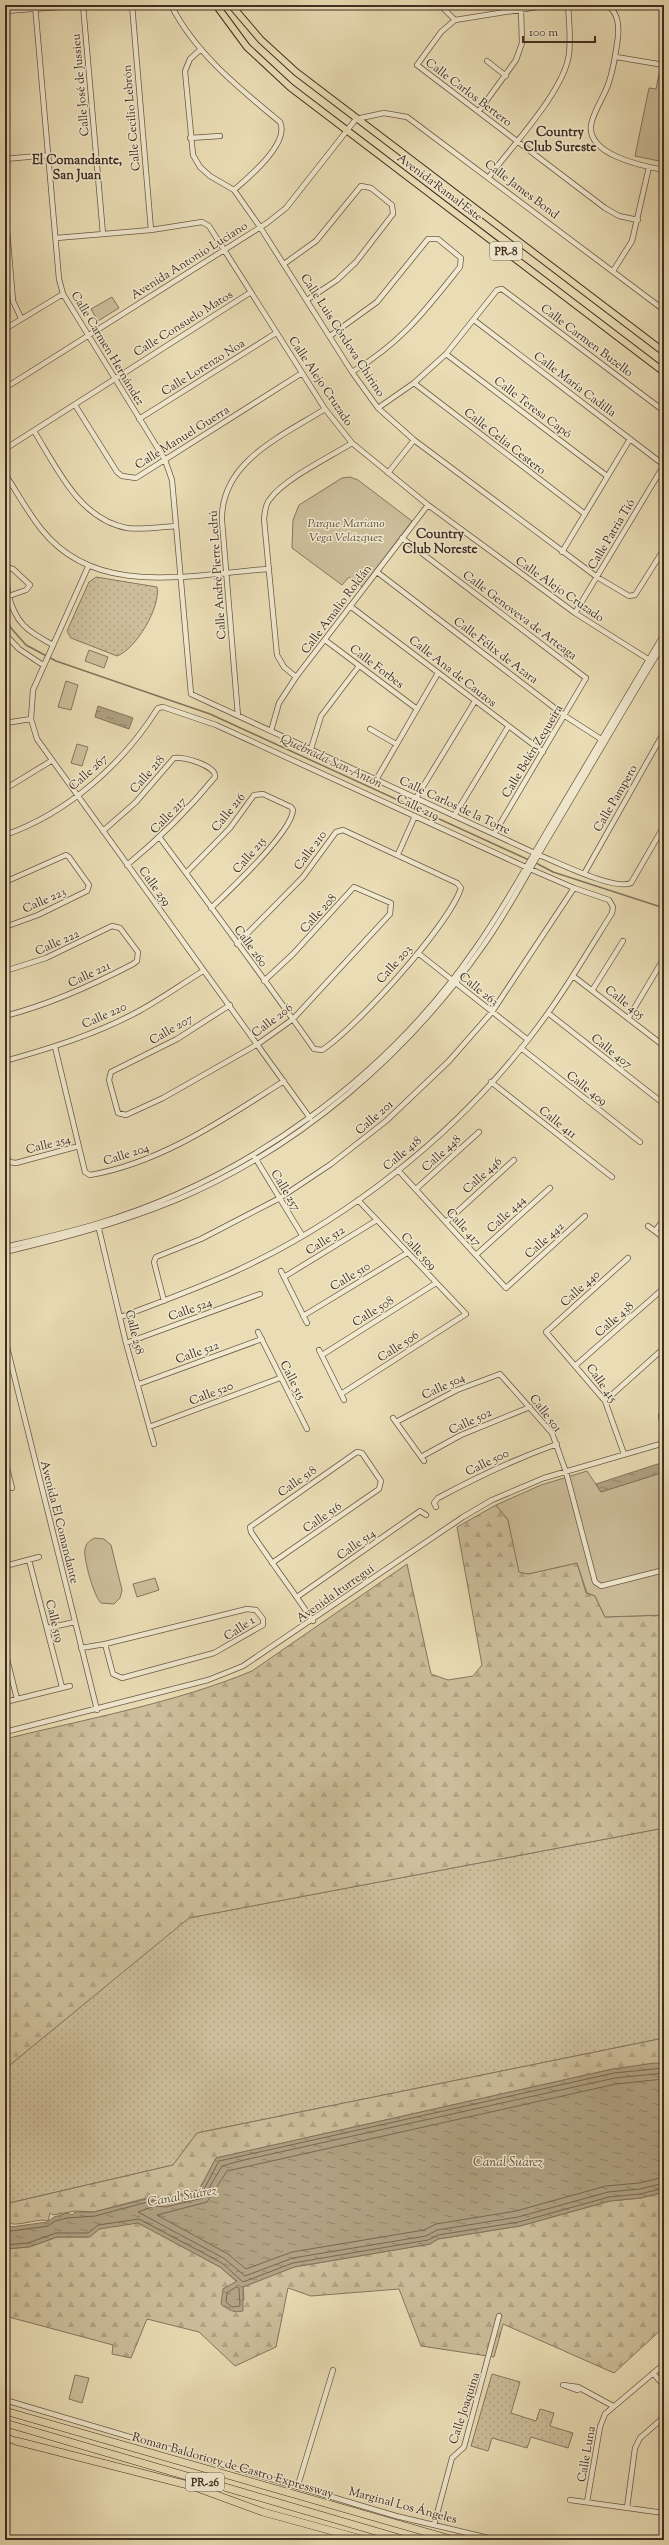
<svg xmlns="http://www.w3.org/2000/svg" width="669" height="2545" font-family="'Sorts Mill Goudy',serif">
<style>
.grass{fill:url(#grass-dots);stroke:#867660}
.forest{fill:url(#forest-firs);stroke:#867660}
.green{fill:#cdbf9c;stroke:#867660}
.water{fill:url(#water-ripples);stroke:#83745d}
.lines{fill:none;stroke-linecap:round;stroke-linejoin:round}
.shore{stroke:#786853;stroke-width:1}
.stream{stroke:#83745d;stroke-width:1.5}
.minor-casing{stroke:#6a5a48;stroke-width:6}
.major-casing{stroke:#3f2e23;stroke-width:8}
.highway-casing{stroke:#3f2e23;stroke-width:8}
.minor{stroke:#f1e9cf;stroke-width:4.5}
.major{stroke:#eaddb5;stroke-width:6}
.highway{stroke:#eaddb5;stroke-width:7}
.labels{text-anchor:middle;stroke-width:3;stroke-linejoin:round;paint-order:stroke}
.shield{fill:#f1e9cf;stroke:#746657;stroke-width:1}
.shield-label{font-size:11px;font-weight:bold;fill:#3f2e23}
.street-label{font-size:12px;fill:#3f2e23;stroke:#f1e9cf}
.park-label{font-size:12px;font-style:italic;fill:#5b4b3b;stroke:#f1e9cf}
.neighbourhood-label{font-size:13px;font-weight:bold;fill:#3f2e23;stroke:#f1e9cf}
.water-label{font-size:13px;font-style:italic;fill:#5b4b3b;stroke:#f1e9cf}
</style>
<defs>
<pattern id="grass-dots" width="8" height="8" patternUnits="userSpaceOnUse"><rect width="8" height="8" fill="#cdbf9c"/><path d="M2 2h.1M6 6h.1" fill="none" stroke="#b1a486" stroke-width="1.8" stroke-linecap="round"/></pattern>
<pattern id="forest-firs" width="22" height="20" patternUnits="userSpaceOnUse"><rect width="22" height="20" fill="#cdbf9c"/><path d="M5 1l3.5 6h-7zM16 11l3.5 6h-7z" fill="#b1a486"/></pattern>
<pattern id="water-ripples" width="26" height="14" patternUnits="userSpaceOnUse"><rect width="26" height="14" fill="#b0a283"/><path d="M2 4q2-2 4 0t4 0M15 11q2-2 4 0t4 0" fill="none" stroke="#91846b"/></pattern>
</defs>
<rect width="100%" height="100%" fill="#eaddb5"/>
<filter id="stains"><feTurbulence type="fractalNoise" baseFrequency=".005" numOctaves="4"/><feColorMatrix values="0 0 0 0 .2 0 0 0 0 .09 0 0 0 0 .02 0 0 0 .5 -.17"/></filter>
<radialGradient id="worn" r=".72"><stop offset=".6" stop-color="#630" stop-opacity="0"/><stop offset="1" stop-color="#630" stop-opacity=".3"/></radialGradient>
<!-- grass -->
<path class="grass" d="M96,577L157,587C161,607 136,649 117,656L71,638L67,631L89,582Z
M664,1828V2038L197,2133L173,2165L5,2204V2069L188,1918Z
M492,2374L520,2382L511,2413L536,2421L540,2409L554,2413L550,2426L573,2433L568,2448L531,2437L527,2448L492,2438L488,2451L471,2446Z"/>
<!-- forest -->
<path class="forest" d="M496,1505L508,1520L520,1572L528,1574L577,1563L586,1593L595,1596L605,1617L664,1615V1828L189,1918L5,2069V1739C86,1719 175,1703 252,1671L407,1564L431,1674L448,1680L473,1676L482,1665L457,1527Z
M664,2038V2064L613,2069L216,2158L199,2190L164,2198L154,2196L94,2212L75,2211L53,2215L50,2213L48,2221C40,2218 23,2225 12,2224L5,2218V2204L173,2165L197,2133Z
M664,2192V2260L659,2261L664,2297V2327L614,2373L503,2324L494,2357L421,2346L399,2289L311,2296L288,2288L276,2347L235,2366L199,2332L147,2319L131,2358L112,2354L113,2345L5,2316V2249L29,2247L57,2237H88L99,2229L128,2223H138L144,2226L220,2267L237,2282L223,2289L244,2300L243,2287L294,2267L430,2244L438,2239L520,2226L610,2201L641,2198Z"/>
<!-- green -->
<path class="green" d="M660,69H664V162L635,156L649,88L656,89Z
M112,297L119,308L98,321L91,309Z
M350,477L358,480L412,521L362,587L349,577L342,585L292,548L293,520L299,505L342,478Z
M89,650L108,657L104,668L85,661Z
M66,681L78,685L71,710L58,707Z
M77,744L88,747L82,766L71,763Z
M587,1471L601,1492L664,1472V1615L605,1617L595,1596L587,1593L577,1563L528,1574L519,1572L508,1520L496,1505L541,1485Z
M95,1538L104,1539L111,1545L122,1590L120,1598L114,1604L101,1603C94,1597 83,1558 85,1549C86,1543 90,1540 95,1538Z
M155,1578L159,1590L137,1597L133,1584Z
M75,2375L89,2378L82,2403L69,2399Z"/>
<!-- water -->
<path class="water" d="M98,706L133,718L129,729L95,717Z
M664,1462V1472L601,1492L596,1484Z
M654,2063L664,2064V2192L641,2198L610,2201L520,2226L438,2239L430,2244L294,2267L243,2287V2311C233,2313 229,2310 221,2304L223,2289L237,2281L220,2267L138,2223L99,2229L90,2237H57L29,2247L5,2249V2219L11,2227L47,2222L54,2217L68,2213L72,2215L75,2212H94L154,2197L164,2199L199,2190L216,2158L613,2069Z"/>
<g class="lines">
<!-- shore -->
<path class="shore" d="M664,2073L615,2078L244,2160L222,2166L203,2198L166,2207L155,2206L138,2212L225,2259L245,2276L293,2258L426,2236L437,2230L518,2217L608,2192L640,2189L664,2183
M664,2079L616,2084L227,2171L207,2202L157,2215L228,2254L246,2269L292,2252L424,2230L436,2224L516,2211L606,2186L639,2183L664,2177
M5,2226L11,2231L48,2226L55,2221L67,2218L95,2216L155,2200L165,2203L202,2193L219,2161L614,2073L664,2068
M5,2245L28,2243L56,2233H88L98,2225L139,2219L222,2263L243,2282L293,2263L428,2240L438,2235L519,2222L609,2197L640,2194L664,2188
M237,2287L239,2288L240,2306L232,2307L226,2302L227,2293Z"/>
<!-- stream -->
<path class="stream" d="M5,615L11,628L26,645L56,661L210,714L529,860
M536,863L553,872L664,908"/>
<defs>
<path id="minor" d="M35,5L59,279L63,294L165,460L172,480L191,694L539,855C557,862 615,891 631,883L664,826
M83,5L103,234
M132,5L151,230
M171,5C195,53 240,89 280,122C290,143 249,177 234,190
M440,5L455,20
M550,5L455,20L441,32L417,65L605,208L619,216L638,220
M607,5C618,13 619,24 618,37C616,52 614,67 609,82C605,95 596,107 592,121C582,154 642,166 664,170
M5,11L85,5
M201,49L190,59L185,71L193,155L200,167L210,176L234,190L260,227L352,372L378,408L414,440L597,577L629,596L635,595L664,549
M616,57L664,65
M487,61L506,76
M479,111L516,60L522,43L521,9
M190,138L220,136
M5,159L49,155
M489,177C511,147 565,90 569,54C571,38 569,21 568,5
M5,206L13,301L21,318
M56,238L151,230L202,222L209,226L325,409L352,443L428,505L575,613L651,661
M284,264L316,241L361,186L371,188L392,205L393,214L356,262L337,280L307,300
M613,271L632,241L649,167
M474,320L664,465
M5,329L63,294
M330,336L377,302L428,239H438L461,258L460,267C425,311 401,343 352,372
M446,354L607,476
M414,383L585,514
M5,388L267,223L286,208L356,119L384,113L407,117L664,310
M75,405L117,472L122,476L136,478L302,373
M378,408L414,383L446,354L497,290L502,289L664,411
M139,419L276,333
M34,431C57,468 79,519 127,528C142,530 161,527 176,526
M5,449L251,292
M388,473L414,440
M5,474C17,492 28,513 42,530C97,599 192,574 268,569
M402,538L586,678L494,834
M562,552L630,439
M5,567C8,576 6,584 8,593C15,623 27,631 53,645
M5,567L13,569L30,585L26,590L9,596
M88,567L33,690L31,719L37,739L310,1118
M377,572L565,716L604,741
M350,606L543,752
M575,613L664,465
M5,634L19,649L43,665
M325,640L417,709
M296,677L284,667L277,655L264,519C265,512 265,504 270,499C284,479 330,457 352,443
M238,716L222,521C220,462 282,436 325,409
M5,723L31,719
M370,729L396,744
M271,731L279,703L296,677L428,505
M311,749L321,716L359,666
M376,780L438,673
M5,789L51,761
M416,798L475,701
M454,816L508,727
M103,831L136,802L174,758C183,756 217,766 215,777C188,810 160,838 127,865
M5,835C68,813 123,764 158,708L163,707L216,725L530,869L574,888L609,900L613,907L612,913C585,956 559,1001 527,1041C451,1138 348,1219 236,1271C199,1288 160,1302 121,1317
M160,838C212,908 264,978 314,1049L322,1050C356,1028 449,925 461,888L457,883L343,830L336,832L303,877L237,944
M398,854L415,816
M186,873L230,828L254,795L263,794L291,807L293,810C292,832 229,891 211,908
M584,874L664,732
M5,882L66,855L69,857L89,885L87,891L38,915L5,927
M418,953L528,1040
M5,971L46,958L112,926L120,928L138,952L137,961L133,964C91,986 51,1004 5,1016
M573,976L664,1046
M593,989L623,941
M230,1005L177,1039L111,1072L109,1080L118,1113L126,1115L163,1098L258,1044L293,1019L390,914L391,903L354,887L293,954L264,981
M548,1013L664,1104
M629,1017L664,958
M55,1047L85,1172L90,1175C161,1163 224,1119 284,1081
M521,1048L640,1142
M5,1061C51,1048 97,1034 139,1011C161,999 182,984 203,971
M491,1082L612,1177
M5,1152L9,1162L16,1163L79,1146
M254,1156L302,1235
M398,1170L506,1288L585,1216
M416,1189L479,1132
M446,1222L514,1160
M98,1225L126,1343L154,1444
M648,1226L664,1238
M655,1231L664,1219
M5,1247C35,1240 66,1233 96,1224C247,1179 386,1078 475,949C502,911 525,869 549,828C587,763 626,699 664,634
M5,1252C63,1238 120,1223 176,1200C299,1148 407,1055 483,946C506,914 524,879 544,845C584,778 623,710 664,643
M476,1255L550,1188
M281,1271L307,1323
M284,1277L377,1220
M164,1301L154,1262L156,1257L201,1239L280,1198L331,1164L386,1121L449,1061L492,1012L574,888
M303,1316L407,1253
M258,1332L307,1429
M5,1339L97,1710
M126,1343L260,1294
M319,1350L344,1400
M322,1355L436,1283
M576,1365L664,1288
M139,1384L262,1339
M341,1394L466,1314L358,1200
M605,1401L664,1348
M664,1407L661,1416L664,1431
M393,1418L424,1461
M396,1422L457,1390L500,1374L552,1433L566,1472L595,1582L601,1586L664,1570
M149,1427L280,1378
M624,1454L605,1401L546,1332L628,1258
M421,1457L461,1435L530,1407
M5,1460L12,1488
M436,1507L434,1503L438,1498C477,1477 515,1459 557,1444
M29,1560L62,1687
M272,1563L379,1489L381,1481L362,1453L357,1452L250,1527L251,1532C271,1562 293,1591 313,1621
M5,1566L39,1557
M297,1597L420,1511L426,1515
M247,1609L256,1610L263,1619V1625L214,1653L122,1678L113,1674L105,1644Z
M47,1628L75,1622
M81,1648L105,1644
M5,1651L17,1699
M5,1702L70,1686
M5,1732L208,1680L243,1666L463,1517L492,1500L544,1478L664,1443
M653,2373L664,2386
M563,2385L578,2387L613,2406
M563,2385L577,2390L580,2389
M5,2400L396,2516L497,2540
M5,2436L15,2440
M5,2445L10,2440L16,2441
M298,2485L333,2370
M570,2500L664,2513
M587,2502L600,2427L605,2414L664,2364
M627,2508L635,2448L640,2438L664,2417
M434,2525L452,2458L464,2447L499,2316"/>
<path id="major" d="M216,5L247,47L290,87L664,372
M231,5L261,40L296,72L664,352"/>
<path id="highway" d="M5,2411L454,2540
M5,2423L406,2540
M16,2441L192,2486L263,2512L365,2540"/>
</defs>
<!-- minor casing -->
<use href="#minor" class="minor-casing"/>
<!-- major casing -->
<use href="#major" class="major-casing"/>
<!-- highway casing -->
<use href="#highway" class="highway-casing"/>
<!-- minor -->
<use href="#minor" class="minor"/>
<!-- major -->
<use href="#major" class="major"/>
<!-- highway -->
<use href="#highway" class="highway"/>
</g>
<g class="labels">
<!-- shield labels -->
<g class="shield">
<rect x="490" y="242" width="32" height="18" rx="3"/>
<rect x="186" y="2473" width="38" height="18" rx="3"/>
</g>
<g class="shield-label">
<text x="506" y="255">PR-8</text>
<text x="205" y="2486">PR-26</text>
</g>
<!-- street labels -->
<g class="street-label">
<text transform="translate(80 85) rotate(-95)" y="4">Calle José de Jussieu</text>
<text transform="translate(469 92) rotate(37)" y="4">Calle Carlos Bertero</text>
<text transform="translate(131 118) rotate(-95)" y="4">Calle Cecilio Lebrón</text>
<text transform="translate(440 187) rotate(37)" y="4">Avenida Ramal Este</text>
<text transform="translate(522 189) rotate(37)" y="4">Calle James Bond</text>
<text transform="translate(189 260) rotate(-32)" y="4">Avenida Antonio Luciano</text>
<text transform="translate(183 323) rotate(-32)" y="4">Calle Consuelo Matos</text>
<text transform="translate(343 335) rotate(57)" y="4">Calle Luis Córdova Chirino</text>
<text transform="translate(587 340) rotate(37)" y="4">Calle Carmen Buzello</text>
<text transform="translate(108 348) rotate(59)" y="4">Calle Carmen Hernández</text>
<text transform="translate(203 367) rotate(-32)" y="4">Calle Lorenzo Noa</text>
<text transform="translate(321 381) rotate(56)" y="4">Calle Alejo Cruzado</text>
<text transform="translate(575 384) rotate(37)" y="4">Calle María Cadilla</text>
<text transform="translate(533 407) rotate(37)" y="4">Calle Teresa Capó</text>
<text transform="translate(182 437) rotate(-32)" y="4">Calle Manuel Guerra</text>
<text transform="translate(505 441) rotate(38)" y="4">Calle Celia Cestero</text>
<text transform="translate(611 534) rotate(-59)" y="4">Calle Patria Tió</text>
<text transform="translate(217 575) rotate(-94)" y="4">Calle André Pierre Ledrú</text>
<text transform="translate(560 589) rotate(35)" y="4">Calle Alejo Cruzado</text>
<text transform="translate(336 609) rotate(-53)" y="4">Calle Amalio Roldán</text>
<text transform="translate(520 615) rotate(37)" y="4">Calle Genoveva de Arteaga</text>
<text transform="translate(496 650) rotate(37)" y="4">Calle Félix de Azara</text>
<text transform="translate(377 666) rotate(37)" y="4">Calle Forbes</text>
<text transform="translate(453 671) rotate(38)" y="4">Calle Ana de Cauzos</text>
<text transform="translate(532 751) rotate(-59)" y="4">Calle Belén Zequeira</text>
<text transform="translate(88 772) rotate(-42)" y="4">Calle 267</text>
<text transform="translate(147 774) rotate(-49)" y="4">Calle 218</text>
<text transform="translate(615 798) rotate(-60)" y="4">Calle Pampero</text>
<text transform="translate(455 805) rotate(25)" y="4">Calle Carlos de la Torre</text>
<text transform="translate(418 807) rotate(25)" y="4">Calle 219</text>
<text transform="translate(228 812) rotate(-51)" y="4">Calle 216</text>
<text transform="translate(168 815) rotate(-46)" y="4">Calle 217</text>
<text transform="translate(310 850) rotate(-53)" y="4">Calle 210</text>
<text transform="translate(249 855) rotate(-49)" y="4">Calle 215</text>
<text transform="translate(155 886) rotate(54)" y="4">Calle 259</text>
<text transform="translate(44 900) rotate(-24)" y="4">Calle 223</text>
<text transform="translate(318 913) rotate(-48)" y="4">Calle 208</text>
<text transform="translate(57 942) rotate(-24)" y="4">Calle 222</text>
<text transform="translate(251 946) rotate(54)" y="4">Calle 260</text>
<text transform="translate(394 964) rotate(-48)" y="4">Calle 203</text>
<text transform="translate(89 974) rotate(-25)" y="4">Calle 221</text>
<text transform="translate(479 989) rotate(39)" y="4">Calle 263</text>
<text transform="translate(625 1002) rotate(38)" y="4">Calle 405</text>
<text transform="translate(104 1015) rotate(-24)" y="4">Calle 220</text>
<text transform="translate(272 1020) rotate(-37)" y="4">Calle 206</text>
<text transform="translate(171 1029) rotate(-30)" y="4">Calle 207</text>
<text transform="translate(612 1051) rotate(38)" y="4">Calle 407</text>
<text transform="translate(587 1088) rotate(38)" y="4">Calle 409</text>
<text transform="translate(374 1117) rotate(-41)" y="4">Calle 201</text>
<text transform="translate(558 1122) rotate(38)" y="4">Calle 411</text>
<text transform="translate(48 1144) rotate(-14)" y="4">Calle 254</text>
<text transform="translate(402 1153) rotate(-40)" y="4">Calle 418</text>
<text transform="translate(441 1153) rotate(-42)" y="4">Calle 448</text>
<text transform="translate(126 1154) rotate(-18)" y="4">Calle 204</text>
<text transform="translate(482 1175) rotate(-42)" y="4">Calle 446</text>
<text transform="translate(286 1190) rotate(59)" y="4">Calle 257</text>
<text transform="translate(506 1214) rotate(-43)" y="4">Calle 444</text>
<text transform="translate(464 1227) rotate(48)" y="4">Calle 417</text>
<text transform="translate(325 1240) rotate(-32)" y="4">Calle 512</text>
<text transform="translate(544 1240) rotate(-42)" y="4">Calle 442</text>
<text transform="translate(419 1251) rotate(47)" y="4">Calle 509</text>
<text transform="translate(350 1276) rotate(-31)" y="4">Calle 510</text>
<text transform="translate(580 1288) rotate(-42)" y="4">Calle 440</text>
<text transform="translate(190 1309) rotate(-20)" y="4">Calle 524</text>
<text transform="translate(373 1311) rotate(-32)" y="4">Calle 508</text>
<text transform="translate(614 1319) rotate(-41)" y="4">Calle 438</text>
<text transform="translate(135 1332) rotate(76)" y="4">Calle 258</text>
<text transform="translate(398 1346) rotate(-33)" y="4">Calle 506</text>
<text transform="translate(197 1352) rotate(-20)" y="4">Calle 522</text>
<text transform="translate(293 1380) rotate(63)" y="4">Calle 515</text>
<text transform="translate(602 1383) rotate(55)" y="4">Calle 415</text>
<text transform="translate(443 1386) rotate(-25)" y="4">Calle 504</text>
<text transform="translate(211 1393) rotate(-21)" y="4">Calle 520</text>
<text transform="translate(546 1413) rotate(52)" y="4">Calle 501</text>
<text transform="translate(470 1421) rotate(-25)" y="4">Calle 502</text>
<text transform="translate(487 1462) rotate(-26)" y="4">Calle 500</text>
<text transform="translate(297 1481) rotate(-35)" y="4">Calle 518</text>
<text transform="translate(322 1517) rotate(-35)" y="4">Calle 516</text>
<text transform="translate(60 1522) rotate(76)" y="4">Avenida El Comandante</text>
<text transform="translate(356 1544) rotate(-35)" y="4">Calle 514</text>
<text transform="translate(335 1593) rotate(-35)" y="4">Avenida Iturregui</text>
<text transform="translate(55 1621) rotate(76)" y="4">Calle 519</text>
<text transform="translate(239 1628) rotate(-33)" y="4">Calle 1</text>
<text transform="translate(464 2408) rotate(-72)" y="4">Calle Joaquina</text>
<text transform="translate(586 2454) rotate(-80)" y="4">Calle Luna</text>
<text transform="translate(233 2465) rotate(16)" y="4">Roman Baldorioty de Castro Expressway</text>
<text transform="translate(403 2505) rotate(15)" y="4">Marginal Los Ángeles</text>
</g>
<!-- park labels -->
<g class="park-label">
<text x="346" y="527">Parque Mariano<tspan x="346" dy="14">Vega Velázquez</tspan></text>
</g>
<!-- neighbourhood labels -->
<g class="neighbourhood-label">
<text x="560" y="136">Country<tspan x="560" dy="15">Club Sureste</tspan></text>
<text x="77" y="164">El Comandante,<tspan x="77" dy="15">San Juan</tspan></text>
<text x="440" y="538">Country<tspan x="440" dy="15">Club Noreste</tspan></text>
</g>
<!-- water labels -->
<g class="water-label">
<text transform="translate(332 760) rotate(25)" y="5">Quebrada San Antón</text>
<text x="508" y="2166">Canal Suárez</text>
<text transform="translate(182 2195) rotate(-10)" y="5">Canal Suárez</text>
</g>
</g>
<!-- margin -->
<rect width="669" height="2545" fill="none" stroke="#eaddb5" stroke-width="20"/>
<rect x="6" y="6" width="657" height="2533" fill="none" stroke="#3f2e23" stroke-width="2"/>
<rect x="10" y="10" width="649" height="2525" fill="none" stroke="#3f2e23"/>
<!-- scale -->
<path d="M523 36v6h72v-6" fill="none" stroke="#3f2e23" stroke-width="2"/>
<text x="529" y="36" font-size="12" fill="#3f2e23" stroke="#f1e9cf" stroke-width="3" paint-order="stroke">100 m</text>
<rect width="100%" height="100%" filter="url(#stains)"/>
<rect width="100%" height="100%" fill="url(#worn)"/>
</svg>
